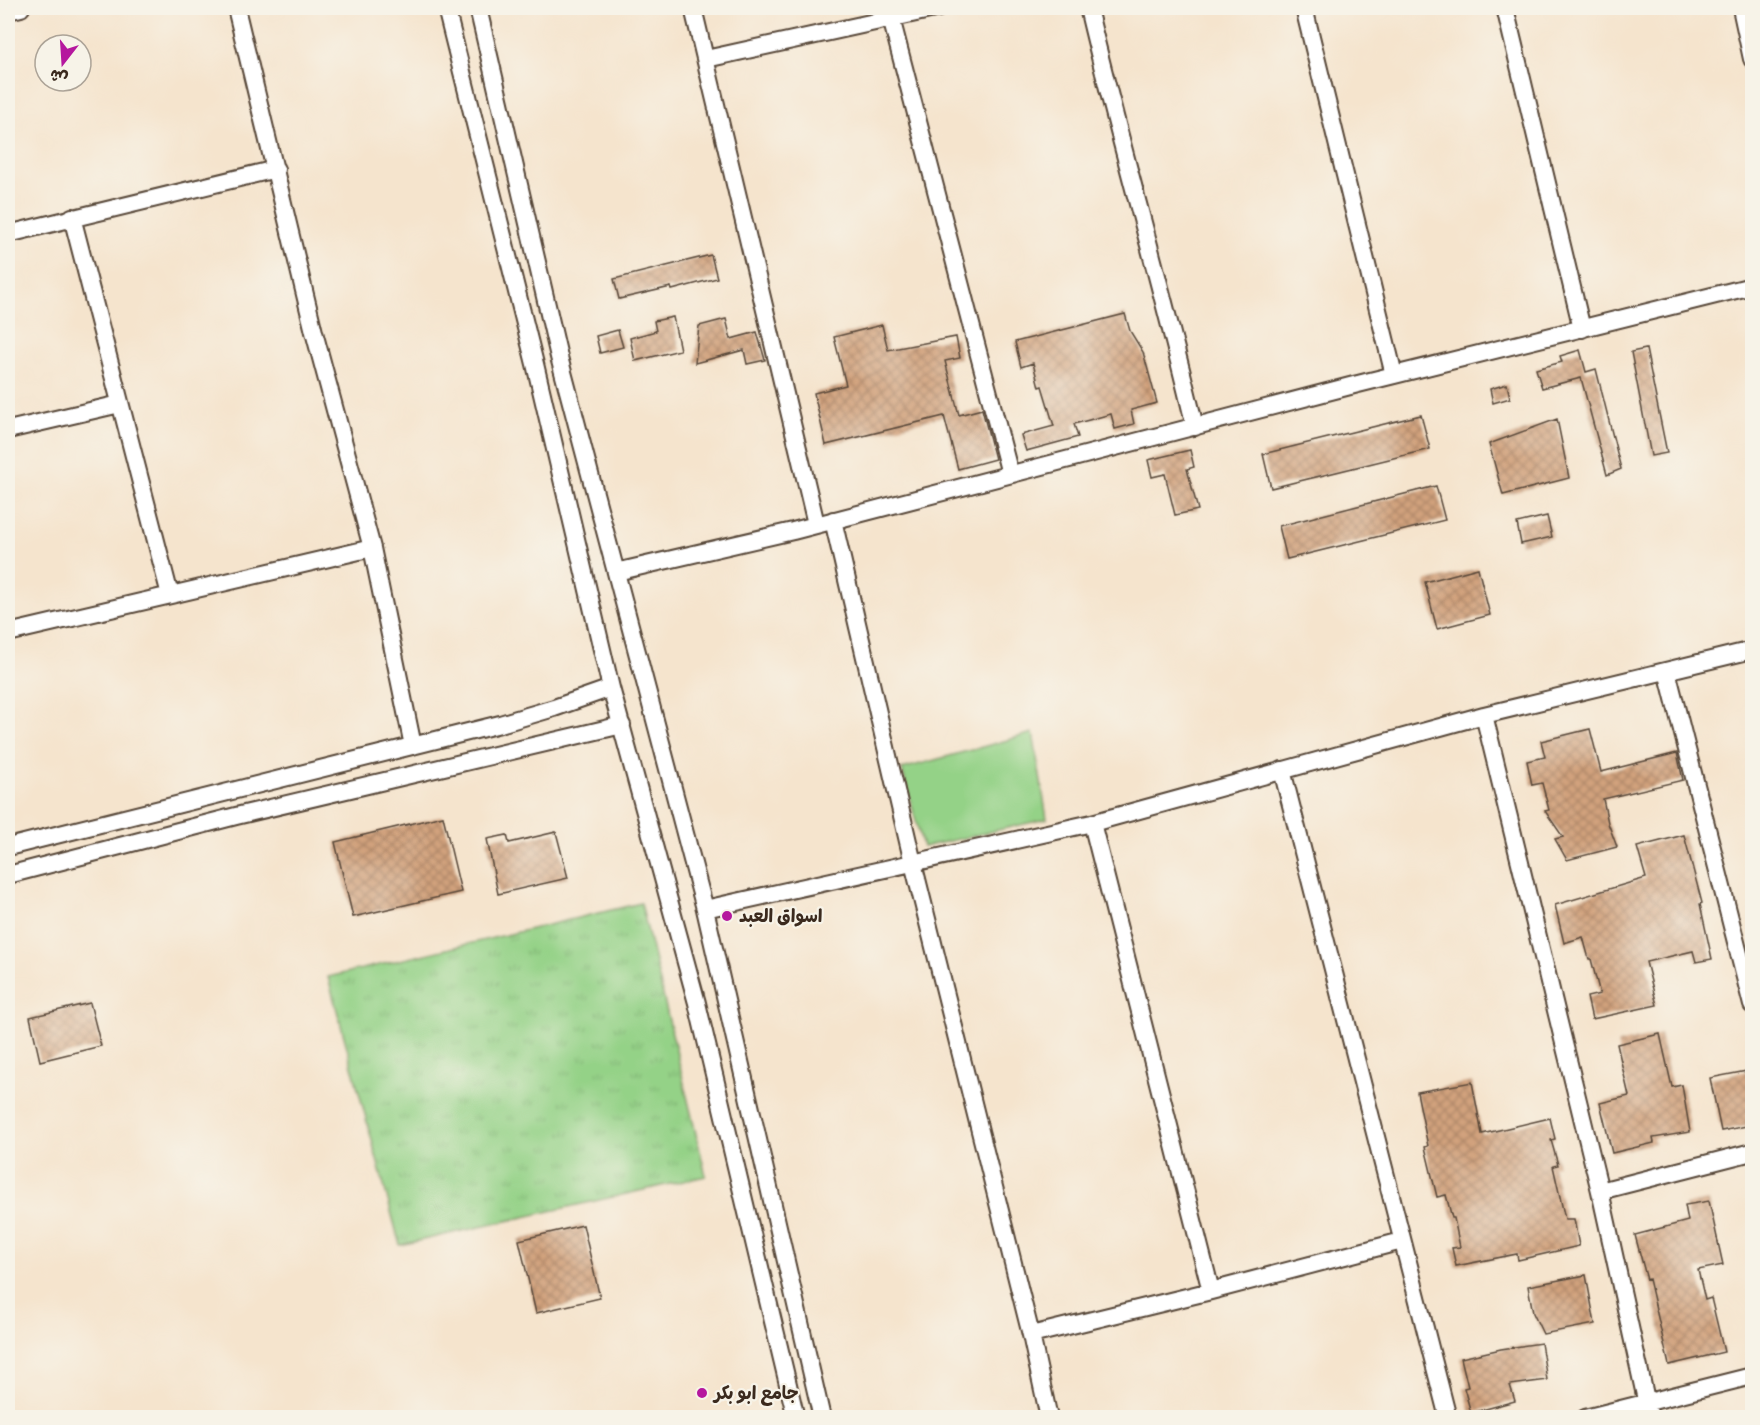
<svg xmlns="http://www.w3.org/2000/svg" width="1760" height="1425" font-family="Itim,'Playpen Sans Arabic',sans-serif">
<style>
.grass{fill:url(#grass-tufts);stroke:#687e52;stroke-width:1.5}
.garden{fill:#94d287;stroke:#687e52;stroke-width:1.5}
.building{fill:url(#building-cross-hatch)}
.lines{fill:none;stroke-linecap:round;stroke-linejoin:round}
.minor-casing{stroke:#574638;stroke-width:20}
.minor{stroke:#fff;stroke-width:16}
.poi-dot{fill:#b5179e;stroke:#f7f3e8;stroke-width:2}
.labels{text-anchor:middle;stroke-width:4.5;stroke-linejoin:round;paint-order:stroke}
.poi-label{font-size:18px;font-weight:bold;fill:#3b2a1e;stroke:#f7f3e8;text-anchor:start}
</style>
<defs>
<pattern id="grass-tufts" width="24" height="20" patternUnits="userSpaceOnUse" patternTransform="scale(1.5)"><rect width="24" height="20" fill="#94d287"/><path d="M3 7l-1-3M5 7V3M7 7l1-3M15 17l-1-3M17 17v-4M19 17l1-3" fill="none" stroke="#80b474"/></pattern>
<pattern id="building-cross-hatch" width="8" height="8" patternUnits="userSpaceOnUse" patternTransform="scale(1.5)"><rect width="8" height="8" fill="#d1a27d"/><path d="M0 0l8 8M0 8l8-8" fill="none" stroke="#ab8466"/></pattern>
</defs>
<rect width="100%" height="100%" fill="#f7f3e8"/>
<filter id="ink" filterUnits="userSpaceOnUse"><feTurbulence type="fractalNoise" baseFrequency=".0167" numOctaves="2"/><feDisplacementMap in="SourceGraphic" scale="12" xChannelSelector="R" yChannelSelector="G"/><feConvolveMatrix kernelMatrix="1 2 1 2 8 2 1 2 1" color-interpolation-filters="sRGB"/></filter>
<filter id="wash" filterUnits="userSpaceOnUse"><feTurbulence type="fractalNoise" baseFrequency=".008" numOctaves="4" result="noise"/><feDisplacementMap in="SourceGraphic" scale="24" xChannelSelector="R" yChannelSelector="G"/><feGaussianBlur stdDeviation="1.35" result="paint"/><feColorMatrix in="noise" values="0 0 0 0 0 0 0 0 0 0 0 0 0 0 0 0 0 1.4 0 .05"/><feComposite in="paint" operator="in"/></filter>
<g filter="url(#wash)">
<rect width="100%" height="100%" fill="#f5e4cd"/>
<!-- grass -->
<path class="grass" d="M641,903L706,1176L400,1245L328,977Z"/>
<!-- garden -->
<path class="garden" d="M1033,733L1047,819L923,847L902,769Z"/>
<g id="blocks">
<!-- building -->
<path class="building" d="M711,255L717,278L672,290L671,287L619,299L614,279Z
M1125,314L1130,331L1143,352L1157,403L1131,410L1134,424L1115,429L1111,414L1074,424L1078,437L1026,451L1021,435L1054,426L1042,386L1039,387L1033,363L1021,367L1015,342Z
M673,317L680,350L635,361L630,338L656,331L654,321Z
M726,319L731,339L757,332L765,360L747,364L744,350L695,363L699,326Z
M882,325L888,350L956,337L960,358L945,361L959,415L982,409L995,459L958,469L944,416L826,445L814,393L846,385L834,337Z
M618,330L623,347L600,353L596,336Z
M1646,349L1667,453L1651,456L1631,352Z
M1580,350L1586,372L1596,369L1621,469L1607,475L1581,378L1542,388L1536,369L1562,362L1560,356Z
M1507,384L1510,398L1493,403L1490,389Z
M1421,415L1430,449L1271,488L1263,454Z
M1557,419L1569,478L1503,495L1489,444Z
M1190,450L1194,467L1187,469L1198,510L1175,515L1165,474L1152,477L1148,460Z
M1436,486L1445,520L1287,559L1279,526Z
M1547,516L1552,537L1521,544L1517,523Z
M1478,568L1490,615L1437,629L1425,582Z
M1590,729L1601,772L1677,753L1683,780L1603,799L1608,823L1617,847L1567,860L1555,839L1563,837L1545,811L1549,810L1542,783L1532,785L1527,761L1545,757L1541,741Z
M443,816L461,892L353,917L335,842Z
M556,832L568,878L498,894L487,839L507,835L509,843Z
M1684,835L1702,903L1700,904L1712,959L1696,962L1693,951L1646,962L1657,1005L1592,1019L1587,997L1600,994L1591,959H1589L1583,937L1564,943L1555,905L1646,878L1637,847Z
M90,1003L101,1046L40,1061L30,1017Z
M1660,1034L1672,1087L1682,1085L1690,1132L1653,1138L1654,1143L1612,1153L1600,1103L1629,1096L1617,1044Z
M1752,1070V1125L1721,1131L1710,1078Z
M1472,1082L1482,1134L1550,1118L1555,1139L1551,1140L1558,1165L1553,1166L1565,1219H1574L1579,1246L1518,1260L1517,1254L1456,1266L1452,1248L1460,1247L1454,1218H1452L1446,1195L1437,1197L1425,1147L1428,1146L1417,1092Z
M1709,1201L1723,1265L1698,1270L1705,1300L1711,1298L1724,1352L1669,1365L1649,1279L1647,1280L1635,1235L1688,1221L1685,1205Z
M583,1225L600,1298L536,1313L519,1240Z
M1586,1275L1595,1324L1543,1334L1533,1313L1528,1286Z
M1541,1343L1547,1380L1510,1385L1515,1401L1471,1413L1464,1388L1468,1387L1461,1358L1501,1349Z"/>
</g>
</g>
<g filter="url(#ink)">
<use href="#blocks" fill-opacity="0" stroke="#574638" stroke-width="1.5"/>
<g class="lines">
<defs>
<path id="minor" d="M236,8L314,332L372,548L413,746
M446,8L535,364L611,688L697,1003L796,1418
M478,8L559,357L705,909L822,1418
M693,8L816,524
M1088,8C1121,148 1162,286 1195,427
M1304,8L1394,375
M1505,8L1582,329
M1741,8L1752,59
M8,11L21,8
M891,18L1010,474
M706,59L939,8
M72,217L170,595
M8,234L276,169
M8,430L120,404
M833,520L913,863L1031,1335L1049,1418
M616,572L793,531L1354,385L1752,286
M8,633L372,548
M1667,671L1752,1005
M1484,715L1600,1191L1650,1418
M1282,770L1448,1418
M1092,823L1211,1291
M8,847L500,724L554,708L611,688
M8,875L236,816L622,725
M705,909L1092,823L1484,715L1752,650
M1600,1191L1752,1152
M1031,1335L1211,1291L1402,1241
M1585,1418L1752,1376"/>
</defs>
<!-- minor casing -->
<use href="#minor" class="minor-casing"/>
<!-- minor -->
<use href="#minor" class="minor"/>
</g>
</g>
<!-- markers -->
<g class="poi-dot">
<circle cx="727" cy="916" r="6"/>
<circle cx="702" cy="1393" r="6"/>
</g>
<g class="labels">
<!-- poi labels -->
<g class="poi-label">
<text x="739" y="922">اسواق العبد</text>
<text x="714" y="1399">جامع ابو بكر</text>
</g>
</g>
<!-- margin -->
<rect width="1760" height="1425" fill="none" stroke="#f7f3e8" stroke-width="30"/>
<!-- north arrow -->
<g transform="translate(63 63) rotate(197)"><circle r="28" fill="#f7f3e8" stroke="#aca397" stroke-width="1.5"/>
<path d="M0-4.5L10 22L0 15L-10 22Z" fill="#b5179e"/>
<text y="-9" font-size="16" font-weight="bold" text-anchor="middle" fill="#3b2a1e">ش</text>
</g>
</svg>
